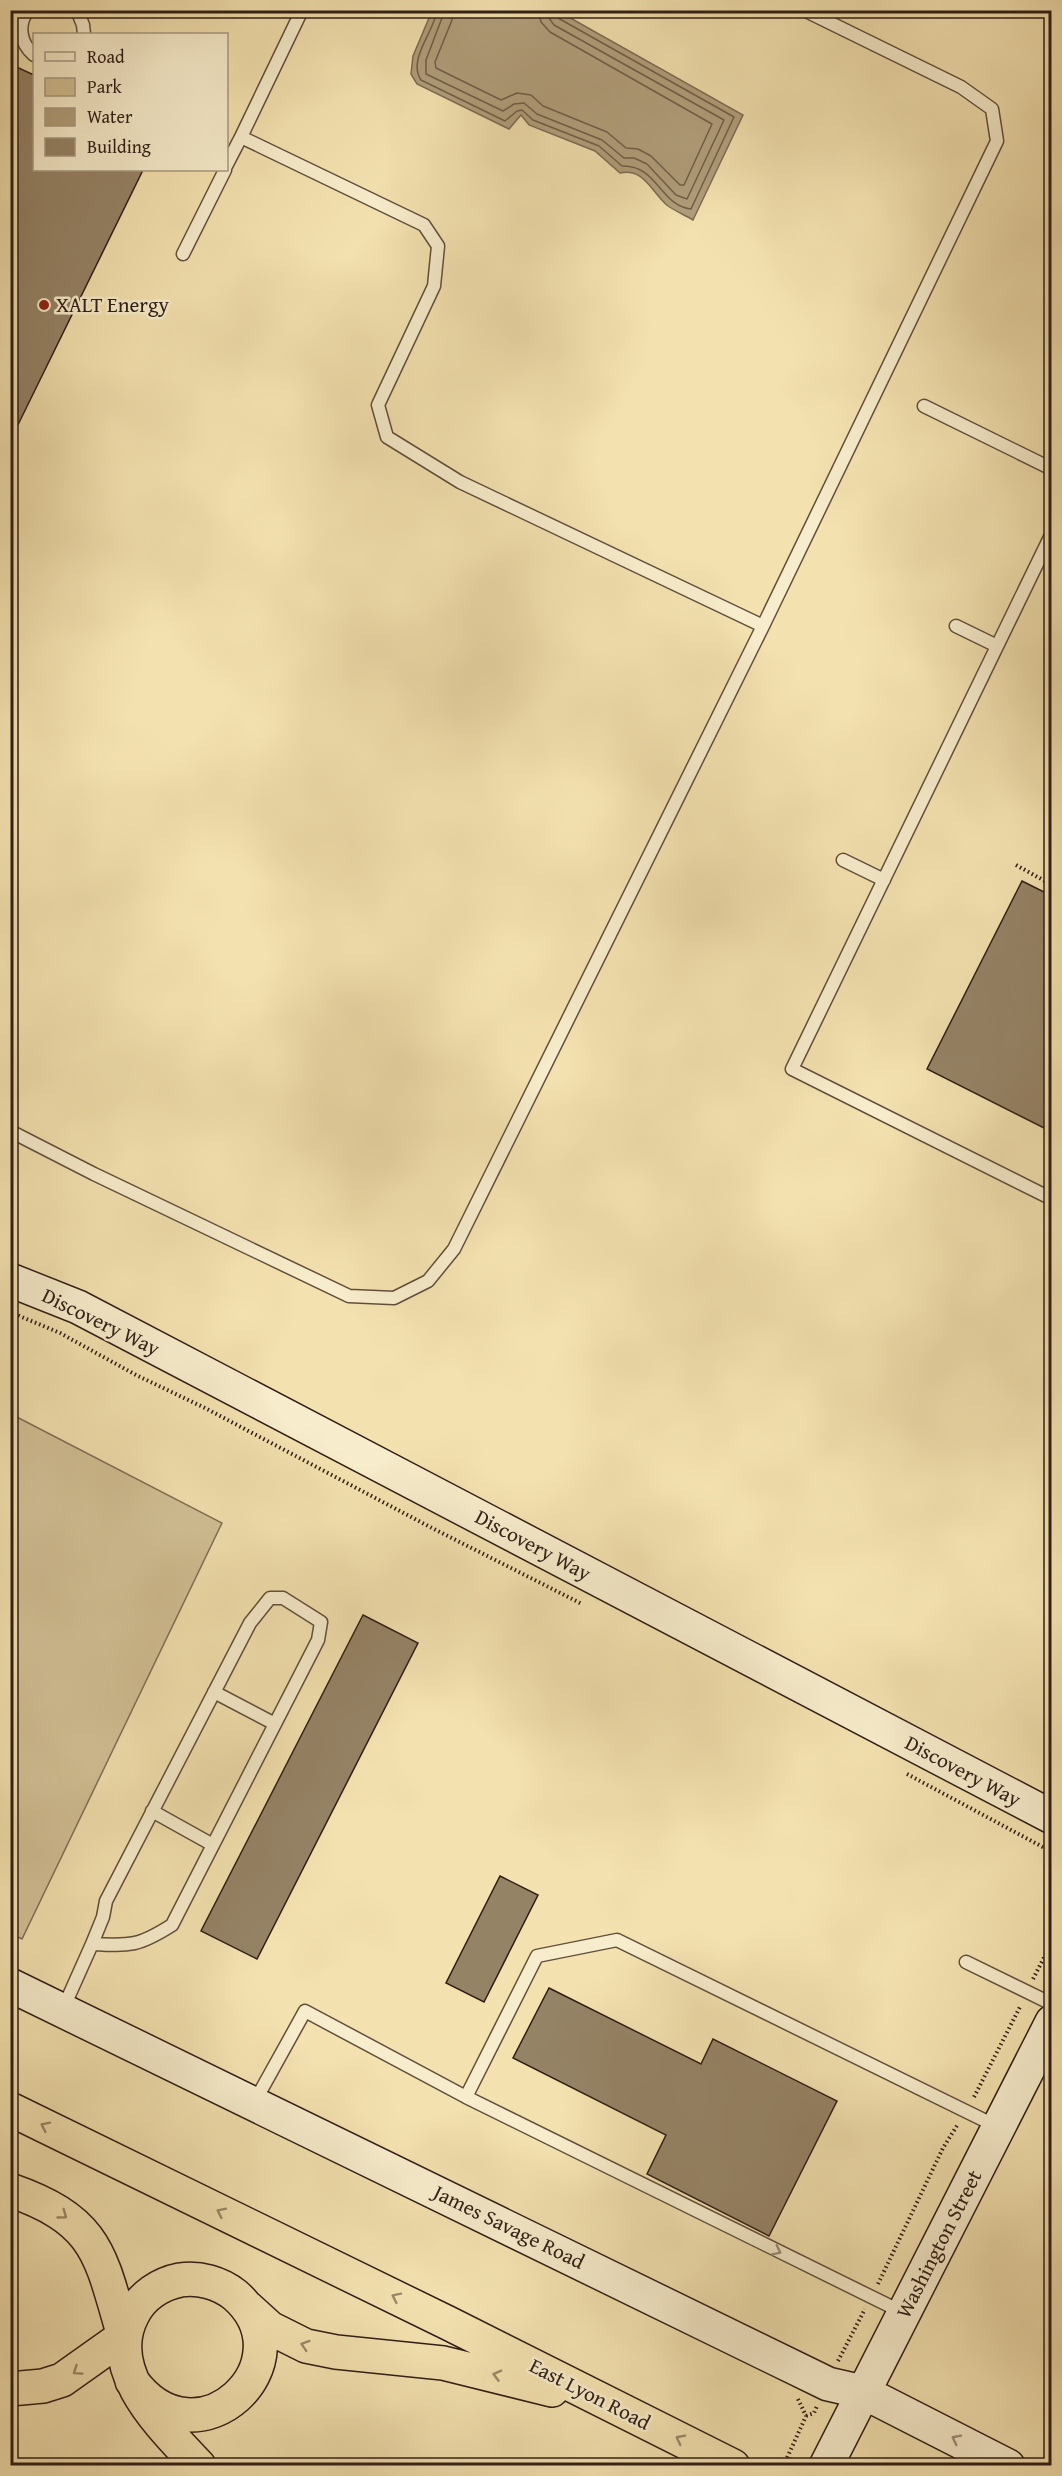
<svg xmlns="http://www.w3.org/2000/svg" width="1062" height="2476" font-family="'Gentium Book Plus',serif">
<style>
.green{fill:#d2c095;stroke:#816f56;stroke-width:1.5}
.water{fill:#b19f7b;stroke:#7d6b53;stroke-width:1.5}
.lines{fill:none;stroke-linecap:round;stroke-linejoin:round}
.shore{stroke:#705e48;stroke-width:1.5}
.building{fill:#958366;stroke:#301e16;stroke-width:1.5}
.lane-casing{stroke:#614f3c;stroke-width:15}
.secondary-casing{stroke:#301e16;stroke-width:36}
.highway-casing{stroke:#301e16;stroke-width:36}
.path{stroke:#301e16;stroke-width:4;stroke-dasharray:1.5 3;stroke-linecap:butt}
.lane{stroke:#f7eccb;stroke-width:12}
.secondary{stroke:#f7eccb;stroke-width:33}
.highway{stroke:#f3e1af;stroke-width:33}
.oneway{stroke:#9b896a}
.oneway2{stroke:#9d8f7a}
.poi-dot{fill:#8f2418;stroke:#f7eccb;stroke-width:2}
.labels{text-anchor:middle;stroke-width:5;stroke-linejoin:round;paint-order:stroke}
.poi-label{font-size:21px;fill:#301e16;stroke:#f7eccb;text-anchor:start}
.street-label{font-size:21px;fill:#301e16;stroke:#f7eccb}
</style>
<rect width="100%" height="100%" fill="#f3e1af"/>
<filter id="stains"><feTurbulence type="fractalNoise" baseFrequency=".00333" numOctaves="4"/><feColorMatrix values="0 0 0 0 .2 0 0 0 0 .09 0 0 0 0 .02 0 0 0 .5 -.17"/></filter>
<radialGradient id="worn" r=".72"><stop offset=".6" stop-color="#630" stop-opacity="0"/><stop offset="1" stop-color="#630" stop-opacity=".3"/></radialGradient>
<!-- green -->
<path class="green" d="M11,1414L222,1523L22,1939L10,1933Z"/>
<!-- water -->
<path class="water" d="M432,11H558L743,115L693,220C685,215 675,211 668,206C651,192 645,168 620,173L595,151L529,125L521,115L509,129L417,84L411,74L413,56Z"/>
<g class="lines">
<!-- shore -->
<path class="shore" d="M437,10C435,31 407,59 421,80L505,121L517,111L522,110L533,120L599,146L622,166C658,165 660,206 691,209L734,117L558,18L555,10
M445,10L426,60V74L503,111L514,104L524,103L537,114L602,140L624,158H634L647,164L676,195L687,199L724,120L554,25L549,18L547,10
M454,10L452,20L435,62L436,68L501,100L517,93L531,95L543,106L607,132L626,148L638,149L651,156L680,185H684L712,124L550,32L541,22L538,10"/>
</g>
<!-- building -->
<path class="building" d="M10,64L34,75V170H143L10,441Z
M1022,881L1052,896V1132L927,1069Z
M363,1615L418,1643L257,1959L201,1931Z
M500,1876L538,1895L484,2002L446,1983Z
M549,1988L701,2064L713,2039L837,2101L769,2236L647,2174L666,2135L513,2058Z"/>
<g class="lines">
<defs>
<path id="lane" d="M28,10C17,25 20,43 34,55
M77,10L83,25L84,34
M302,10L241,137L424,225L438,246L434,286L378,405L387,437L460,482L763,626
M226,166L241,137
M183,254L225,170
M924,406L1052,469
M1052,533L792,1069L1052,1199
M956,626L997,646
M843,860L884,880
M10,1131L94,1174L349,1296L394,1298L428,1281L454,1249L763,626L997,141L992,109L961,87L804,10
M214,1692L275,1724
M152,1811L213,1845
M966,1962L1052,2004
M63,2009L92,1944C131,1946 139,1946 172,1925L318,1640L321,1622L283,1598H270L250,1623L106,1901L103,1917L92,1944
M466,2097L537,1956L617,1940L998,2127
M254,2103L305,2011L466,2097L904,2313"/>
<path id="secondary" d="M10,1280L78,1307L1052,1817
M10,1985L828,2384L863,2392L1008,2466
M826,2466L1052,2022"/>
<path id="highway" d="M10,2109L448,2323L733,2466
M10,2190C99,2221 100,2255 124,2336
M248,2308L270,2328L306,2346L336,2352L443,2363L552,2390
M132,2381C198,2471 311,2361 235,2295C220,2283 199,2277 180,2280C160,2284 142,2296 133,2314C102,2371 163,2427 199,2466
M10,2389L43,2386L62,2380L124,2336"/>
</defs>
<!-- lane casing -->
<use href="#lane" class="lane-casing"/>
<!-- secondary casing -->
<use href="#secondary" class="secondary-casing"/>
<!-- highway casing -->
<use href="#highway" class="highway-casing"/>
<!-- path -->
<path class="path" d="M1052,800L1046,802L1052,827
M1016,865L1052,885
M10,1312L60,1333L136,1375L205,1408L432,1528L582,1604
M907,1774L1052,1852
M1033,1979L1052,1942
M974,2097L1021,2005
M878,2284L943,2148L958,2124
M838,2361L865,2309
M798,2399L806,2416L787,2458L801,2464
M806,2416L814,2413L817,2406"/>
<!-- lane -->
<use href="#lane" class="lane"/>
<!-- secondary -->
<use href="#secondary" class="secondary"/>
<!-- highway -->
<use href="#highway" class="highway"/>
</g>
<!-- one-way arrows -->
<defs><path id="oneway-chevron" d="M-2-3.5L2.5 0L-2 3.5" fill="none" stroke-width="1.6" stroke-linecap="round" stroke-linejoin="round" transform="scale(1.5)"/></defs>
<g class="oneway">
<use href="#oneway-chevron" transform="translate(45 2126) rotate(-154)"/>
<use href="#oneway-chevron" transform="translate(221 2212) rotate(-154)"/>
<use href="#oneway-chevron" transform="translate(63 2215) rotate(36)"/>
<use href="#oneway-chevron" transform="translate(396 2297) rotate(-154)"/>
<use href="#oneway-chevron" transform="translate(305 2345) rotate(-162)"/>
<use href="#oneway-chevron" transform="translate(77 2371) rotate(146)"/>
<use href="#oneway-chevron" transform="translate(497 2375) rotate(-165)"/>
<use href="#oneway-chevron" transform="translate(680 2439) rotate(-153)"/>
</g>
<g class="oneway2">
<use href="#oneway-chevron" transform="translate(777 2251) rotate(26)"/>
<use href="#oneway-chevron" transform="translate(956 2439) rotate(-153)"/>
</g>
<!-- markers -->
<circle class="poi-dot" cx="44" cy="305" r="6"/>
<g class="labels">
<!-- poi labels -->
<g class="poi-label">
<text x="56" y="312">XALT Energy</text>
</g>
<!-- street labels -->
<g class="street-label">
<text transform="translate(101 1322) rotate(26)" y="7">Discovery Way</text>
<text transform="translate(533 1545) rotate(28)" y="7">Discovery Way</text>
<text transform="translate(963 1771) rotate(28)" y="7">Discovery Way</text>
<text transform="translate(509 2227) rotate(26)" y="7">James Savage Road</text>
<text transform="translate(939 2244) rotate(-63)" y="7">Washington Street</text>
<text transform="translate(590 2394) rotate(27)" y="7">East Lyon Road</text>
</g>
</g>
<!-- margin -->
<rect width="1062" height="2476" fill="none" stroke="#f3e1af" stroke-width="36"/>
<rect x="12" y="12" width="1038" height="2452" fill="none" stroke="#301e16" stroke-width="3"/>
<rect x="18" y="18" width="1026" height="2440" fill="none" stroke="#301e16" stroke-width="1.5"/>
<!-- legend -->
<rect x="33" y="33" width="195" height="138" fill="#f7eccb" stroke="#a79a83" stroke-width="1.5"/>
<rect x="45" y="52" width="30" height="9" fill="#f7eccb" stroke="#a79a83" stroke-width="1.5"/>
<text x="87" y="63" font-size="18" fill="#301e16">Road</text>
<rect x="45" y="78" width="30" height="18" fill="#d2c095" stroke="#a79a83" stroke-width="1.5"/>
<text x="87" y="93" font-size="18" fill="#301e16">Park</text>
<rect x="45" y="108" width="30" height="18" fill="#b19f7b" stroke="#a79a83" stroke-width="1.5"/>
<text x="87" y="123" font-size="18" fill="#301e16">Water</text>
<rect x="45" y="138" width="30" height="18" fill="#958366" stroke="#a79a83" stroke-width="1.5"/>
<text x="87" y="153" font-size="18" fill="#301e16">Building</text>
<rect width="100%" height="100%" filter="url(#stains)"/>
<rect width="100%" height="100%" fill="url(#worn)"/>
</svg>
